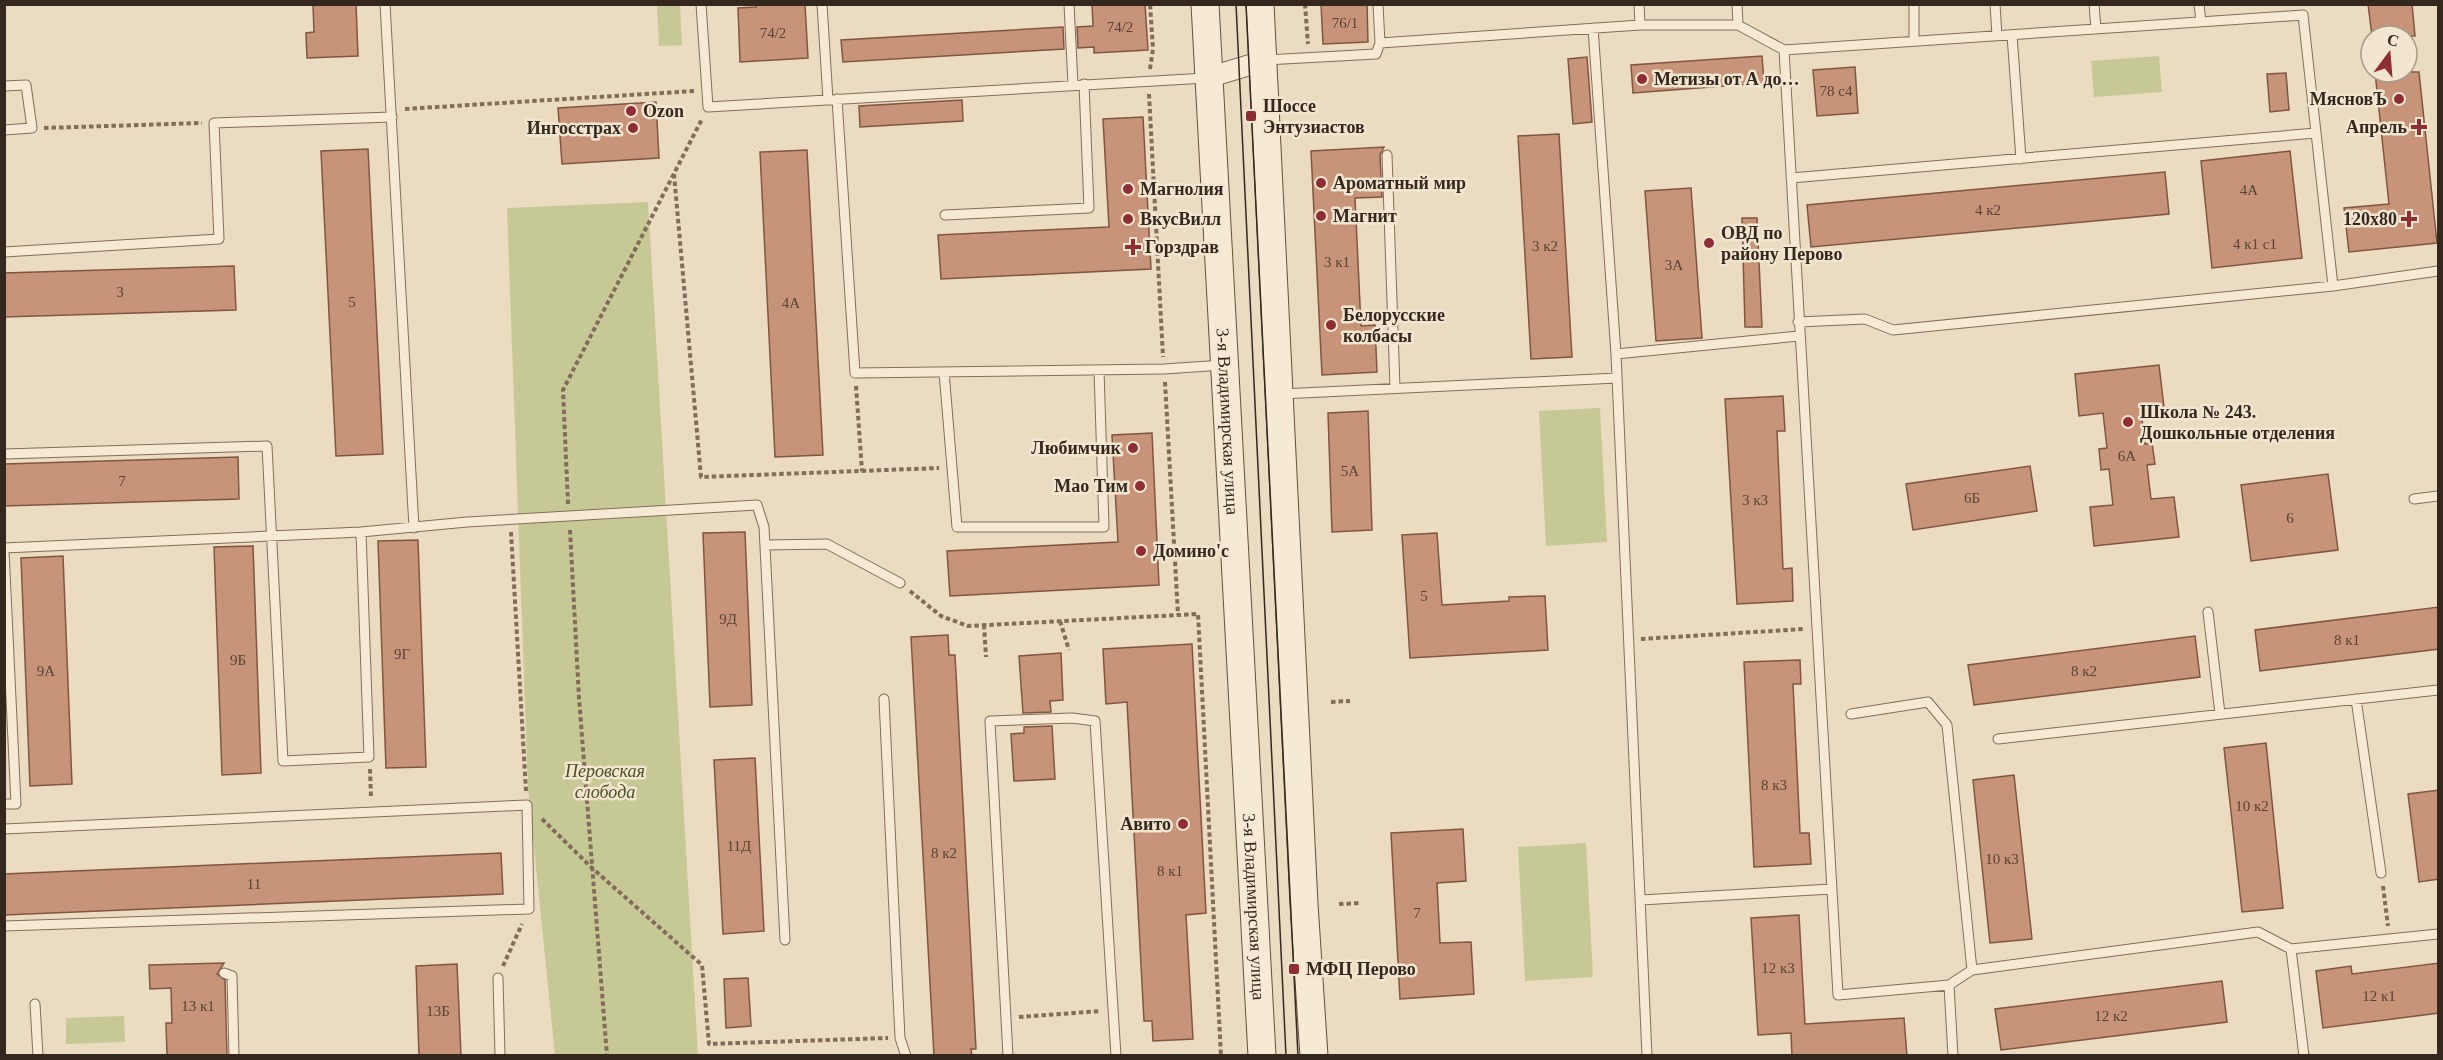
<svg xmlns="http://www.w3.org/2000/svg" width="2443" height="1060" font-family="Georgia,serif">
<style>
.green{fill:#c6c896}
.building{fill:#c79479;stroke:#815641;stroke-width:1.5}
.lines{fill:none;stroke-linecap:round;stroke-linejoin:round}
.lane-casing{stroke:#836d5a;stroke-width:11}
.street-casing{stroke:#836d5a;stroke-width:22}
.secondary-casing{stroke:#654e3d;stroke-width:29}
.path{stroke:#836d5a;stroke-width:4;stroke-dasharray:4.5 3;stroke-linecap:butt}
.lane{stroke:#f6ead4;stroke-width:9}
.street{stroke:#f6ead4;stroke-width:20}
.secondary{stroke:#f6ead4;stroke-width:27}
.tram{stroke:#34271d;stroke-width:1.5}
.poi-dot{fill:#8f2d35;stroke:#f3e6d0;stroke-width:2}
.labels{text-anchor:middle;stroke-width:5;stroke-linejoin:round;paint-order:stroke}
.number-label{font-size:15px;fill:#594234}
.poi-label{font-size:18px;font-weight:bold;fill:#34271d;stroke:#f3e6d0;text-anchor:start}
.street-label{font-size:18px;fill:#34271d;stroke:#f3e6d0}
.park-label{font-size:18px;font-style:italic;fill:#484f25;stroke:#f3e6d0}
</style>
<rect width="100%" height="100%" fill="#ebdbc1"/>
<!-- green -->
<path class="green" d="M657,5H680L682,45L659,46Z
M2159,56L2162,92L2094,97L2091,61Z
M648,202L698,1055H555L528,788L507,208Z
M1600,408L1607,542L1546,546L1539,411Z
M1586,843L1593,977L1525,981L1518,847Z
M124,1016L125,1042L66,1044V1018Z"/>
<!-- building -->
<path class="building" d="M313,4H356L358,56L307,58L306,33L314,32Z
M756,4H805L808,58L740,62L738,8L756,7Z
M1092,4H1145L1148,50L1094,53V47L1078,48L1077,27L1093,26Z
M1321,4H1367L1368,42L1323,44Z
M2368,4H2412L2415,36H2372Z
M1063,27L1064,49L843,62L841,40Z
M1762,56L1764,83L1633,93L1631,65Z
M1587,57L1592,122L1573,124L1568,59Z
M1855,67L1858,113L1817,116L1813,70Z
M2375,72H2419L2437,243L2349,252L2344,208L2389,204Z
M2286,73L2289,110L2270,112L2267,74Z
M962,100L963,121L860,127L859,106Z
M656,102L659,158L562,164L558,108Z
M1143,117L1151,269L941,279L938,235L1109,227L1103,119Z
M1559,134L1572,357L1531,359L1518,136Z
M1384,147L1380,155L1382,197L1355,198L1361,326L1375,325L1377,372L1322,375L1311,151Z
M368,149L383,454L336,456L321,151Z
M807,150L823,455L775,457L760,152Z
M2290,151L2302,258L2212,268L2201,161Z
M2165,172L2169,214L1811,247L1807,205Z
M1691,188L1702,338L1656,341L1645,191Z
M1742,218H1757L1762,327H1745Z
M234,266L236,310L4,317V273Z
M2159,365L2164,407L2141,410L2145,444L2152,443L2155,464L2147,465L2151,499L2174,497L2179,537L2094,546L2090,507L2113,505L2109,469L2101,470L2099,449L2107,448L2103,413L2079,416L2075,374Z
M1783,396L1785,431H1777L1783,569L1792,568L1793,601L1737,604L1725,399Z
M1368,411L1372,530L1332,532L1328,413Z
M1152,433L1159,585L950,596L947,551L1118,542L1112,435Z
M238,457L239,499L4,506V464Z
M2030,466L2037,511L1913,530L1906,484Z
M2328,474L2338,550L2251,561L2241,485Z
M745,532L752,705L710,707L703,533Z
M1437,533L1442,605L1509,601V597L1545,596L1548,650L1410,658L1402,535Z
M418,540L426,767L386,768L378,541Z
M253,546L261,773L222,775L214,547Z
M63,556L72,784L30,786L21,558Z
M2439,607V649L2260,671L2255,630Z
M948,635L949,655H955L976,1049H971L972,1056H934L911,637Z
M2195,636L2200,677L1974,705L1968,665Z
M1192,644L1206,913L1186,915L1193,1039L1153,1041L1152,1021H1144L1127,702L1106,704L1103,649Z
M1061,653L1063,700L1050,701L1051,712L1023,713L1019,656Z
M1800,660L1801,684H1793L1800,833H1809L1811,864L1754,867L1744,662Z
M1052,726L1055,779L1014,781L1011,734L1024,733V727Z
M2266,743L2283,908L2242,912L2224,748Z
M755,758L764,931L723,934L714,760Z
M2014,775L2032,939L1990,943L1973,780Z
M2439,790V879L2419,882L2408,794Z
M1463,829L1466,881L1437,883L1440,943L1471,942L1474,994L1400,999L1391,833Z
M501,853L503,894L4,915V874Z
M1799,915L1805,1024L1904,1018L1907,1056H1792L1791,1033L1758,1035L1751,918Z
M224,963L217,974L225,980L227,1056H167L166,1023H172L171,988L150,989L149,965Z
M2439,963V1013L2323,1028L2316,971L2351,966L2352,974Z
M457,964L461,1056H419L416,966Z
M748,978L751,1026L726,1028L724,979Z
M2222,981L2227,1022L2001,1050L1995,1009Z"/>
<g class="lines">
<defs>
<path id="lane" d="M385,4L414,528
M701,4L708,107L1206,78
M822,4L828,100
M1069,4L1073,85
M1639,4L1640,25
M1737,4L1738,25
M1995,4L1997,36
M2094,4L2096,29
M2199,4L2201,22
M1593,28L1616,354
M2012,35L2021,159
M1914,41V4
M1380,43L1640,25H1738L1784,50
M1266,60L1376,54L1380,43L1378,4
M4,86L26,85L32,128L4,130
M837,99L855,373L1164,369L1223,365
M1387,155L1395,388
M1791,178L2316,133
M945,215L1089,208L1084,84
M4,252L219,239L214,123L392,117
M1798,322L1865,319L1893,330L2333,286L2438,271
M944,372L957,527H1104L1099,370
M1281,394L1617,378
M4,454L267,446L283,761L369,757L361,532
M2414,499L2438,496
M765,545L827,544L900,583
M4,548L361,532L467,522L757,505L764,527L785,940
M4,551L16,804H4
M2208,612L2220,714
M884,699L900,1038L906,1056
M2356,699L2381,873
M1851,714L1928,702L1947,725L1972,970
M1998,739L2438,690
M4,829L527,805L529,909L4,926
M1641,900L1832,889
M224,973L232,976L234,1056
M498,978L500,1056
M1949,985L1972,970L2258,932L2291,949
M35,1004L38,1056
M1008,1056L990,721L1072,718L1095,721L1116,1056
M1647,1056L1616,354L1799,336
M1953,1056L1949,985L1838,995L1784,50L2303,15L2333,286
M2304,1056L2291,949L2438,934"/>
<path id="street" d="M1210,77L1263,61"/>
<g id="secondary">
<path id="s1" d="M1205,4L1262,1056"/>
<path d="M1260,4L1304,904L1314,1056"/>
</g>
</defs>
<!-- lane casing -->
<use href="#lane" class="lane-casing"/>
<!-- street casing -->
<use href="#street" class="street-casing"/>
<!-- secondary casing -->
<use href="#secondary" class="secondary-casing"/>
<!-- path -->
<path class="path" d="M1305,4L1308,44
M1150,69L1153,49L1150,4
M1149,94L1163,357
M405,109L694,91
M44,128L202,123
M674,174L701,477L939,468
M1165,382L1178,615
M856,386L862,471
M568,504L563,390L702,119
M570,530L579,698L607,1056
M511,532L526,791
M910,591L941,616L968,626L1198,614L1221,1056
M1060,621L1069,650
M984,625L986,657
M1641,639L1804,629
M1331,702L1350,701
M370,769L371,798
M542,819L592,868L702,965L709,1044L888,1038
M2383,886L2388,926
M1339,904L1361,903
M503,966L522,924
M1019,1017L1101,1011"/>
<!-- lane -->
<use href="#lane" class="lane"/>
<!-- street -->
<use href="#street" class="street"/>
<!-- secondary -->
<use href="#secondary" class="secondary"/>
<!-- tram -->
<path class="tram" d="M1236,4L1286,1056
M1246,4L1298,1056"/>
</g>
<!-- markers -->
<g class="poi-dot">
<circle cx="1642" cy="79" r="6"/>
<circle cx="2399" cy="99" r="6"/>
<circle cx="631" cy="111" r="6"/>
<rect x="1245" y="110" width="12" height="12" rx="3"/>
<path d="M2416 118h6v6h6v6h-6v6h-6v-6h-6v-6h6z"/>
<circle cx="633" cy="128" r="6"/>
<circle cx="1321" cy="183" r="6"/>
<circle cx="1128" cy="189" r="6"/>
<circle cx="1321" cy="216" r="6"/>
<circle cx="1128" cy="219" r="6"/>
<path d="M2406 210h6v6h6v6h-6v6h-6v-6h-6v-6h6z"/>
<circle cx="1709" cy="243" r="6"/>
<path d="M1130 238h6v6h6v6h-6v6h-6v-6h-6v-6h6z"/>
<circle cx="1331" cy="325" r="6"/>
<circle cx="2128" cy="422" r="6"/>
<circle cx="1133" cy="448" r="6"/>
<circle cx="1140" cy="486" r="6"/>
<circle cx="1141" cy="551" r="6"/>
<circle cx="1183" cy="824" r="6"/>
<rect x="1288" y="963" width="12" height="12" rx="3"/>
</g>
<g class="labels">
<!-- number labels -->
<g class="number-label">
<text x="1345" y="28">76/1</text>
<text x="1120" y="32">74/2</text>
<text x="773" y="38">74/2</text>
<text x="1836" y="96">78 с4</text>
<text x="2249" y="195">4А</text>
<text x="1988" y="215">4 к2</text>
<text x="2255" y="249">4 к1 с1</text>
<text x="1545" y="251">3 к2</text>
<text x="1337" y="267">3 к1</text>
<text x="1674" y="270">3А</text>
<text x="120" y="297">3</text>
<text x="352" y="307">5</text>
<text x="791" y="308">4А</text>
<text x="2127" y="461">6А</text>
<text x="1350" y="476">5А</text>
<text x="122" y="486">7</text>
<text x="1972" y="503">6Б</text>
<text x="1755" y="505">3 к3</text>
<text x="2290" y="523">6</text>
<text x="1424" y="601">5</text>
<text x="728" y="624">9Д</text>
<text x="2347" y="645">8 к1</text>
<text x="402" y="659">9Г</text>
<text x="238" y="665">9Б</text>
<text x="46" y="676">9А</text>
<text x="2084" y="676">8 к2</text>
<text x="1774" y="790">8 к3</text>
<text x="2252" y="811">10 к2</text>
<text x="739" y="851">11Д</text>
<text x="944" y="858">8 к2</text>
<text x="2002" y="864">10 к3</text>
<text x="1170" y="876">8 к1</text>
<text x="254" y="889">11</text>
<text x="1417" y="918">7</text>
<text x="1778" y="973">12 к3</text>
<text x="2379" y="1001">12 к1</text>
<text x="198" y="1011">13 к1</text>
<text x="438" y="1016">13Б</text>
<text x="2111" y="1021">12 к2</text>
</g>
<!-- poi labels -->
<g class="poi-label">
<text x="1654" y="85">Метизы от А до…</text>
<text x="2387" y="105" text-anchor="end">МясновЪ</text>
<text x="1263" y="112">Шоссе<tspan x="1263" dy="21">Энтузиастов</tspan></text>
<text x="643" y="117">Ozon</text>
<text x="2407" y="133" text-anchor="end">Апрель</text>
<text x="621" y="134" text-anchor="end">Ингосстрах</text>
<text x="1333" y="189">Ароматный мир</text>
<text x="1140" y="195">Магнолия</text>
<text x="1333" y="222">Магнит</text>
<text x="1140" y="225">ВкусВилл</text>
<text x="2397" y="225" text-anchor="end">120x80</text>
<text x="1721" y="239">ОВД по<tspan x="1721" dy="21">району Перово</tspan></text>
<text x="1145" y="253">Горздрав</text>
<text x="1343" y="321">Белорусские<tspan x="1343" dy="21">колбасы</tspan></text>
<text x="2140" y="418">Школа № 243.<tspan x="2140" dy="21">Дошкольные отделения</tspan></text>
<text x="1121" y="454" text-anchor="end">Любимчик</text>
<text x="1128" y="492" text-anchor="end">Мао Тим</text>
<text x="1153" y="557">Домино'c</text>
<text x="1171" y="830" text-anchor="end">Авито</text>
<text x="1306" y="975">МФЦ Перово</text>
</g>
<!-- street labels -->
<g class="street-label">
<text dy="6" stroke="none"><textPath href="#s1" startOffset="418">3-я Владимирская улица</textPath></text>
<text dy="6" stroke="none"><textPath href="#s1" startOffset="904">3-я Владимирская улица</textPath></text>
</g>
<!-- park labels -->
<g class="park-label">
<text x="605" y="777">Перовская<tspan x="605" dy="21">слобода</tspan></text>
</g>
</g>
<!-- border -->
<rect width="2443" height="1060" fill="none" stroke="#34271d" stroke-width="12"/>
<!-- north arrow -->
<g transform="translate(2389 54) rotate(16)"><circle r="28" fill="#f3e6d0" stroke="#a79a88" stroke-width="1.5"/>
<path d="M0-4.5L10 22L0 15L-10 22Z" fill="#8f2d35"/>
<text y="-9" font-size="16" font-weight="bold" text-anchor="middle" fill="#34271d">С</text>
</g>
</svg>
